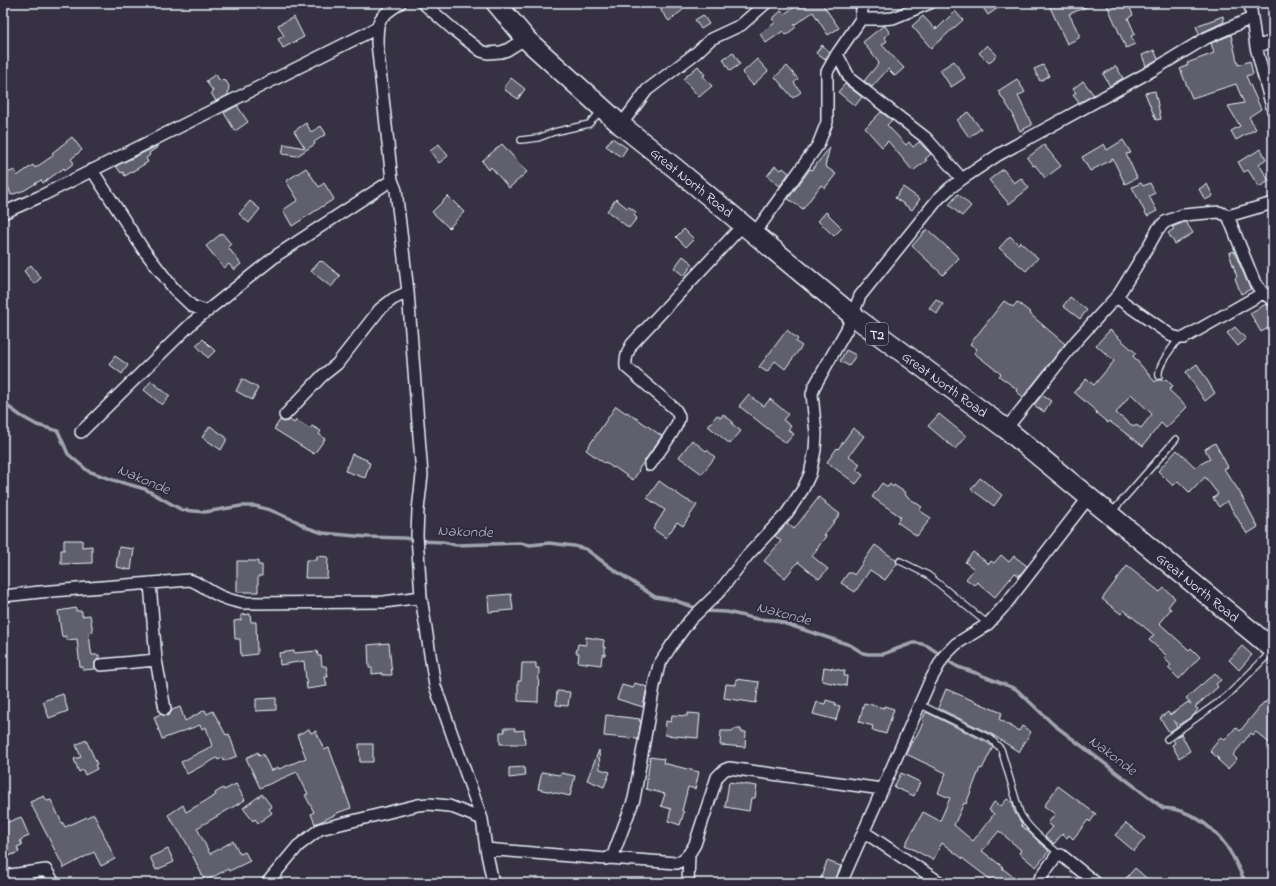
<svg xmlns="http://www.w3.org/2000/svg" width="1276" height="886" font-family="'Indie Flower',sans-serif">
<style>
.lines{fill:none;stroke-linecap:round;stroke-linejoin:round}
.stream{stroke:#a0a4af;stroke-width:3.5}
.building{fill:#605e6e;stroke:#e8f1f8;fill-rule:evenodd}
.service-casing{stroke:#e8f1f8;stroke-width:8}
.minor-casing{stroke:#e8f1f8;stroke-width:14}
.trunk-casing{stroke:#e8f1f8;stroke-width:22}
.service{stroke:#2f2a3d;stroke-width:5.5}
.minor{stroke:#2f2a3d;stroke-width:11}
.trunk{stroke:#2f2a3d;stroke-width:19}
.labels{text-anchor:middle;stroke-width:4;stroke-linejoin:round;paint-order:stroke}
.shield{fill:#2f2a3d;stroke:#b0b5c0;stroke-width:1}
.shield-label{font-size:13px;font-weight:bold;fill:#e8f1f8}
.street-label{font-size:14px;fill:#e8f1f8;stroke:#2f2a3d}
.water-label{font-size:15px;font-style:italic;fill:#b2b7c2;stroke:#2f2a3d}
</style>
<rect width="100%" height="100%" fill="#363244"/>
<filter id="ink" filterUnits="userSpaceOnUse"><feTurbulence type="fractalNoise" baseFrequency=".025" numOctaves="2"/><feDisplacementMap in="SourceGraphic" scale="8" xChannelSelector="R" yChannelSelector="G"/><feConvolveMatrix kernelMatrix="1 2 1 2 8 2 1 2 1" color-interpolation-filters="sRGB"/></filter>
<g filter="url(#ink)">
<g class="lines">
<!-- stream -->
<path class="stream" d="M3,403L21,416L37,425L58,431L68,454L88,471L113,480L145,489L182,510L205,512L241,506H255L270,510L296,521L308,528L323,533L367,537L403,538L412,539L419,541L443,542L456,545L520,543L530,545L549,543L574,546L586,549L610,567L655,597L674,600L703,611L727,612L757,619L774,620L850,645L863,653L868,654H883L913,643C924,642 931,648 939,654
M948,661L958,667L976,673L1016,689L1053,724L1163,808C1191,808 1219,831 1232,855C1237,864 1241,874 1246,883"/>
</g>
<!-- building -->
<path class="building" d="M657,3H679L684,9L669,21L661,11L662,9Z
M801,3H826L823,5L839,28L828,35L813,12L794,25L796,27L786,35L783,31L766,43L760,34L776,22L772,19L781,11L784,14Z
M980,3H1005L988,15Z
M1048,3H1094V4L1069,14L1079,34V38L1067,44Z
M1106,3H1128L1133,15L1128,18L1135,34L1131,36L1135,44L1126,48Z
M955,11L963,20L931,48L912,26L923,16L935,29L936,27L937,29Z
M703,15L709,24L701,29L695,20Z
M1223,16L1224,22L1199,34L1196,26Z
M294,17L304,37L283,48L278,39L284,36L278,25Z
M883,26H885L890,33L884,37L887,41L882,45L904,68L895,76L888,69L872,87L864,81L879,63L863,42Z
M1231,35L1238,65L1250,61L1253,74L1246,76L1261,109L1249,117L1256,129L1236,140L1231,131L1240,126L1228,106L1244,103L1236,84L1192,98L1180,69L1188,65L1187,63L1214,53L1211,43Z
M822,45L830,52L825,60L816,53Z
M987,45L997,55L989,63L979,53Z
M1154,50L1158,59L1146,66L1142,55Z
M733,52L740,64L730,71L723,59Z
M757,59L768,71L753,85L742,73Z
M954,61L965,78L951,87L940,70Z
M1043,65L1049,76L1040,81L1034,69Z
M698,66L705,75L703,76L712,86L699,97L683,79Z
M787,66L798,79L794,83L801,92L793,98L775,77Z
M1116,66L1123,78L1110,86L1103,74Z
M216,74L219,80L226,81L229,86L228,95L216,101L211,93L213,91L206,81Z
M511,78L525,89L518,99L505,90V86Z
M1017,79L1025,92L1018,96L1032,125L1020,131L1013,117L1014,116L998,91Z
M1083,81L1094,95L1079,103L1073,95L1076,93L1073,89Z
M845,84L862,97L855,106L838,92Z
M1155,91L1161,119L1156,120L1145,93Z
M238,105V107L248,122L235,131L224,113Z
M881,112L892,120L887,125L906,145L909,142L913,147L919,142L931,154L925,159L927,160L913,171L888,141L882,147L865,128Z
M968,112L981,129L969,137L957,120Z
M306,123L311,132L321,126L326,134L314,142L315,144L297,156L282,154L284,144L305,148L294,131Z
M72,137L82,150L71,159L74,163L65,170L64,168L43,183L41,180L25,190L11,195L4,174L15,170L17,176L33,165L35,168L54,155L52,153Z
M612,138L627,148L621,157L606,146Z
M1123,140L1131,153L1126,154L1137,178L1125,184L1113,159L1090,171L1082,157L1104,144L1107,150Z
M439,144L448,156L439,163L430,151Z
M502,144L527,172L509,188L491,167L489,170L482,161Z
M1044,145L1061,166L1045,178L1035,165L1033,166L1027,158Z
M157,146L158,147L149,153L150,155L146,158L148,162L125,176L123,172L121,173L116,166Z
M830,147L825,166L836,174L825,188L821,185L803,209L788,199L810,169L812,170Z
M1261,149L1266,159L1259,164L1269,181L1259,187L1248,170L1244,172L1238,162Z
M775,166L781,170L783,168L789,173L780,186L767,176Z
M306,168L319,187L324,183L334,199L292,226L283,210L298,200L286,181Z
M1003,169L1014,183L1021,178L1029,188L1009,204L989,180Z
M1141,183L1143,186L1150,183L1155,193L1149,196L1157,211L1147,216L1132,187Z
M1207,184L1213,196L1205,200L1199,189Z
M903,187L920,199L912,210L895,198Z
M958,194L971,206L962,216L949,205Z
M448,196L464,212L449,228L432,212Z
M616,199L627,208L629,207L636,212L634,215L637,218L629,228L607,211Z
M250,201L260,209L249,223L239,214Z
M826,212L842,228L834,236L818,221Z
M1185,222H1186L1193,233L1175,244L1168,233L1174,229L1172,227Z
M684,229L694,239L686,247L676,237Z
M927,229L959,258L943,275L912,246Z
M222,233L231,244L228,247L241,264L234,270L229,264L224,268L206,246Z
M1010,236L1018,244L1020,242L1038,258L1026,271L999,248Z
M1234,251L1249,286L1251,289L1241,294L1235,278L1237,277L1229,253Z
M683,256L693,264L684,276L674,268Z
M320,261L321,262L322,261L340,276L331,287L311,271Z
M31,265L41,278L34,284L24,271Z
M1070,297L1087,310L1080,319L1063,306Z
M936,299L943,304L937,314L929,308Z
M1004,301L1013,307L1017,302L1031,313L1030,314L1065,344L1023,397L1016,391L1017,389L999,376L1001,374L974,353L977,349L970,344Z
M1266,304L1273,307V325L1261,332L1250,313Z
M1235,327L1246,339L1238,346L1227,333Z
M787,330L798,339L796,342L802,346L785,369L775,361L767,372L759,367Z
M1110,330L1136,353L1133,356L1155,382L1157,380H1161L1163,381L1166,379L1173,386L1169,390L1187,407L1166,428L1161,423L1143,446L1109,421L1108,423L1096,413L1097,412L1074,392L1086,379L1094,385L1114,361L1096,345ZM1131,394L1152,414L1141,428L1136,425L1134,427L1116,413Z
M203,339L215,351L208,358L196,345Z
M846,350L856,355L849,366L840,361Z
M115,356L128,365L122,374L109,364Z
M1197,364L1215,393L1205,401L1186,372Z
M242,379L258,388L252,400L236,391Z
M151,381L170,396L162,405L144,390Z
M748,395L764,406L770,399L788,414L783,420L791,426L788,430L794,434L786,443L739,406Z
M1042,395L1051,401L1044,412L1034,405Z
M616,406L626,413L627,412L635,418H636L662,436L638,470L639,471L633,480L614,467L613,468L605,462L604,463L586,450Z
M723,414L733,422L732,424L741,431L730,444L708,426L717,415L721,418Z
M939,414L966,436L955,449L928,426Z
M280,420L284,422L290,420L294,423L296,420L310,429L312,426L321,431L319,434L325,439L314,454L274,429Z
M210,426L226,437V441L221,450L202,437Z
M853,428L864,436L849,456L860,464L856,470L863,475L856,484L827,462L837,448L838,449Z
M692,440L706,451L707,450L715,457L702,474L679,457Z
M1215,443L1228,467L1224,469L1239,491L1258,527L1247,534L1227,501L1219,507L1213,498L1218,494L1205,477L1190,493L1178,481L1173,486L1158,471L1177,450L1195,467L1210,459L1205,449Z
M352,454L367,460V462L370,463L365,478L345,471Z
M980,478L1002,495L994,506L971,489Z
M659,481L685,499L697,505L683,526L677,522L666,538L653,529L665,510L647,498Z
M882,483L888,487L890,484L893,487L894,485L906,493L905,495L922,507L919,510L931,518L917,536L897,522L901,517L872,497Z
M819,497L826,502L825,503L840,514L824,535L826,536L812,556L828,569L819,579L798,562L785,578L764,561L781,541L775,536L787,523L794,529Z
M64,540H82V547L92,546V563L61,564V550H64Z
M875,545L896,560L897,564L885,580L870,570L855,592L841,583L848,573H852L854,575Z
M119,547L134,549L131,570L116,567Z
M973,552L989,564L991,561L994,563L1001,555L1009,562L1014,556L1027,566L1019,576L1015,573L995,597L977,582L974,585L966,579L974,569L965,562Z
M317,556L328,557L327,578H305L306,560H317Z
M237,561H258V565H262V576H258V592H237Z
M1127,566L1160,592L1164,588L1175,598L1168,607L1171,609L1159,623L1189,650L1191,648L1200,657L1179,679L1168,668L1171,665L1164,658L1167,656L1149,640L1154,635L1124,610L1121,614L1102,599Z
M511,594L513,610L489,612L488,596Z
M76,608V611H82V616L90,615L93,632L89,633L91,651L92,655H99V658L95,662V669L83,670V667H80L77,639L67,640L66,636L62,637L58,611Z
M250,614L251,622H256L257,654L241,656L240,639H235L234,621L241,620V615Z
M586,637L604,640L603,647H605V655H602L601,665L578,662L579,653H576L578,644L586,645Z
M389,643L392,675H382V673L372,674V668H369L368,645Z
M1242,646L1252,655L1239,670L1229,660Z
M294,651V653L317,651L318,656H321L322,666H326L328,677H325L327,686L307,689L304,661L280,665L279,653Z
M522,663H536V668H539L538,702L518,701V681H521Z
M824,667L845,671L844,676H847L846,686L822,681Z
M1215,673L1221,680L1216,684L1218,687L1195,707L1198,709L1194,715L1179,725L1173,720L1177,727L1169,732L1160,718L1168,712L1170,715L1188,702L1191,704L1186,698Z
M736,679L759,682L756,703L724,698L726,684L736,685Z
M635,683L647,687L643,707L617,699L622,685L633,688Z
M946,689L1002,713L999,719L1019,731L1022,726L1031,732L1019,752L993,735L938,708Z
M557,691L570,692L568,706L556,705Z
M1273,693V746L1256,732L1253,735L1251,733L1233,755L1237,759L1228,769L1218,760L1219,759L1210,751L1221,737L1225,740L1236,727L1240,731L1264,702L1265,703Z
M63,694L68,711L49,718L43,701Z
M276,698V710L256,711V699Z
M826,700L836,703L835,705L840,706L836,720L813,714L817,702L825,704Z
M864,703L884,708V706L894,709L886,734L872,730L873,726L859,722Z
M180,707L185,721L205,710L207,714L213,711L226,735L229,734L237,756L224,761L223,758L218,760L217,758L187,774L181,762L212,746L206,727L202,729L200,725L162,739L154,717L161,714L167,716L170,714L172,710Z
M926,712L988,743L993,747L982,769L980,768L966,804L964,803L954,825L973,841L994,814L989,810L994,802L1001,806L1007,799L1013,803L1014,811L1022,824L1021,825L1049,851L1036,867L1019,853L1021,850L999,831L982,851L1003,867L1002,868L1021,883H995L942,843L933,860L905,845L923,812L940,821L950,798L938,793L946,773L906,754L912,741L913,742L924,721L922,720Z
M688,713L700,714L698,738L665,735L666,721L671,722L672,715L687,716Z
M606,715L640,719L639,721H641L638,739L604,736Z
M504,728H515V731L524,730L525,744H500V732H505Z
M309,729L311,733L316,731L324,750L329,748L351,808L337,813V814L315,824L311,814L314,812L305,795L308,794L297,772L260,788L246,758L258,752L259,756L263,754L271,771L278,767L279,769L306,758L297,735Z
M734,729H741V732H746L745,747L720,745L721,731H732Z
M1181,734L1190,751L1179,758L1172,745L1175,743L1173,740Z
M86,740L97,764L95,765L97,769L85,775L83,770L79,772L74,759L81,757L76,745Z
M359,744H373V762H360Z
M599,750L600,769L610,772L604,787L587,780Z
M650,757L664,759L663,763L699,772L695,789L688,787L682,811L684,812L680,825L668,821L671,809L661,806L665,794L646,789Z
M524,767L525,776L509,778V768Z
M542,772L559,775L562,773L575,776L570,796L538,789Z
M901,773L920,782L914,796L894,787Z
M729,782L757,786L755,798H751L749,811L725,807Z
M236,784L245,800L197,828L210,854L233,841L240,854L245,852L250,861L229,871L228,869L205,881L186,842L168,815L183,805L186,812L216,795L215,793L223,788L224,790Z
M1058,786L1096,814L1090,822L1088,820L1073,839L1069,835L1067,838L1062,834L1054,844L1045,836L1053,827L1048,823L1055,814L1044,806Z
M262,794L272,807L269,809L272,813L258,823L255,819L253,821L243,808Z
M44,796L47,801L51,800L62,823H63L65,827L94,814L115,859L101,866L94,852L64,868L30,802Z
M21,817L29,836L20,840L22,845L17,847L19,852L9,856L3,841V824Z
M1126,823L1145,838L1134,851L1115,835Z
M168,849L174,862L156,870L150,857Z
M827,861L841,866L834,883H819Z
M1135,868L1152,883H1122Z"/>
<g class="lines">
<defs>
<path id="service" d="M521,140L538,138L554,132L589,124L602,110
M1159,376C1157,365 1173,347 1179,338
M1112,512L1176,439
M900,561L928,575L988,624
M919,704L991,739L1001,749L1020,813C1029,830 1046,842 1060,855
M1167,739L1227,696L1271,652"/>
<path id="minor" d="M400,3C379,18 377,17 377,43L392,180L396,190L408,292L422,475L418,510L417,535L421,597L435,686L482,819L486,849L493,883
M423,3L455,31L481,51L488,53L501,52L507,50L526,38
M1250,3L1256,47L1273,111
M861,19H880L893,18L930,3
M1256,47L1273,41
M837,54L850,79L926,138L962,179
M621,125L647,90L696,53L711,39L741,25L766,3
M92,170L143,249L174,289L192,306L200,309L208,311
M3,213L39,197L377,28
M1228,216L1255,283L1263,293L1273,300
M754,234L818,145L827,122V72L837,54L861,19L862,9L861,3
M1116,297L1172,336L1179,338H1184L1263,293
M285,415L322,376L337,364L380,309L393,299L408,292
M1006,429L1076,341L1119,294L1148,247L1158,229L1165,222L1183,215L1219,212L1228,216L1273,203
M81,432L193,322L277,255L392,180
M650,465C656,455 678,428 679,418C679,415 677,412 675,409L626,367C625,358 627,352 632,344L743,225
M150,583L156,660L165,709
M3,596L40,592L189,580C198,582 204,588 212,592C222,598 232,601 243,603L384,602L421,597
M101,665L156,660
M864,832L941,883
M486,849L606,859L613,855L634,799L654,686L659,665L671,646L690,620L719,592L747,556L787,513L803,489L810,474L815,450L816,434L812,394L814,387L847,329L860,296L938,199L950,188L962,179L998,155L1153,70L1206,38L1252,18
M609,858L677,863C686,859 690,853 695,844L717,777L724,770L729,768L882,789
M3,876L46,870L54,883
M267,883L298,846L320,829L418,805L429,804L449,806L482,819
M688,883L689,854
M841,883L930,681L944,656L956,644L988,624L1006,604L1089,497
M1037,883L1056,856L1061,855L1096,883"/>
<path id="trunk" d="M496,3L528,41L621,125L675,168L852,315L1006,429L1273,649"/>
</defs>
<!-- service casing -->
<use href="#service" class="service-casing"/>
<!-- minor casing -->
<use href="#minor" class="minor-casing"/>
<!-- trunk casing -->
<use href="#trunk" class="trunk-casing"/>
<!-- service -->
<use href="#service" class="service"/>
<!-- minor -->
<use href="#minor" class="minor"/>
<!-- trunk -->
<use href="#trunk" class="trunk"/>
</g>
</g>
<g class="labels">
<!-- shield labels -->
<rect class="shield" x="866" y="323" width="22" height="22" rx="3"/>
<g class="shield-label">
<text x="877" y="339">T2</text>
</g>
<!-- street labels -->
<g class="street-label">
<text transform="translate(692 182) rotate(39)" y="5">Great North Road</text>
<text transform="translate(945 384) rotate(36)" y="5">Great North Road</text>
<text transform="translate(1198 587) rotate(39)" y="5">Great North Road</text>
</g>
<!-- water labels -->
<g class="water-label">
<text transform="translate(144 479) rotate(23)" y="5">Nakonde</text>
<text transform="translate(465 531) rotate(2)" y="5">Nakonde</text>
<text transform="translate(784 613) rotate(15)" y="5">Nakonde</text>
<text transform="translate(1113 755) rotate(37)" y="5">Nakonde</text>
</g>
</g>
<!-- margin -->
<rect width="1276" height="886" fill="none" stroke="#2f2a3d" stroke-width="16"/>
<rect x="8" y="8" width="1260" height="870" fill="none" stroke="#e8f1f8" stroke-width="1.5" filter="url(#ink)"/>
</svg>
